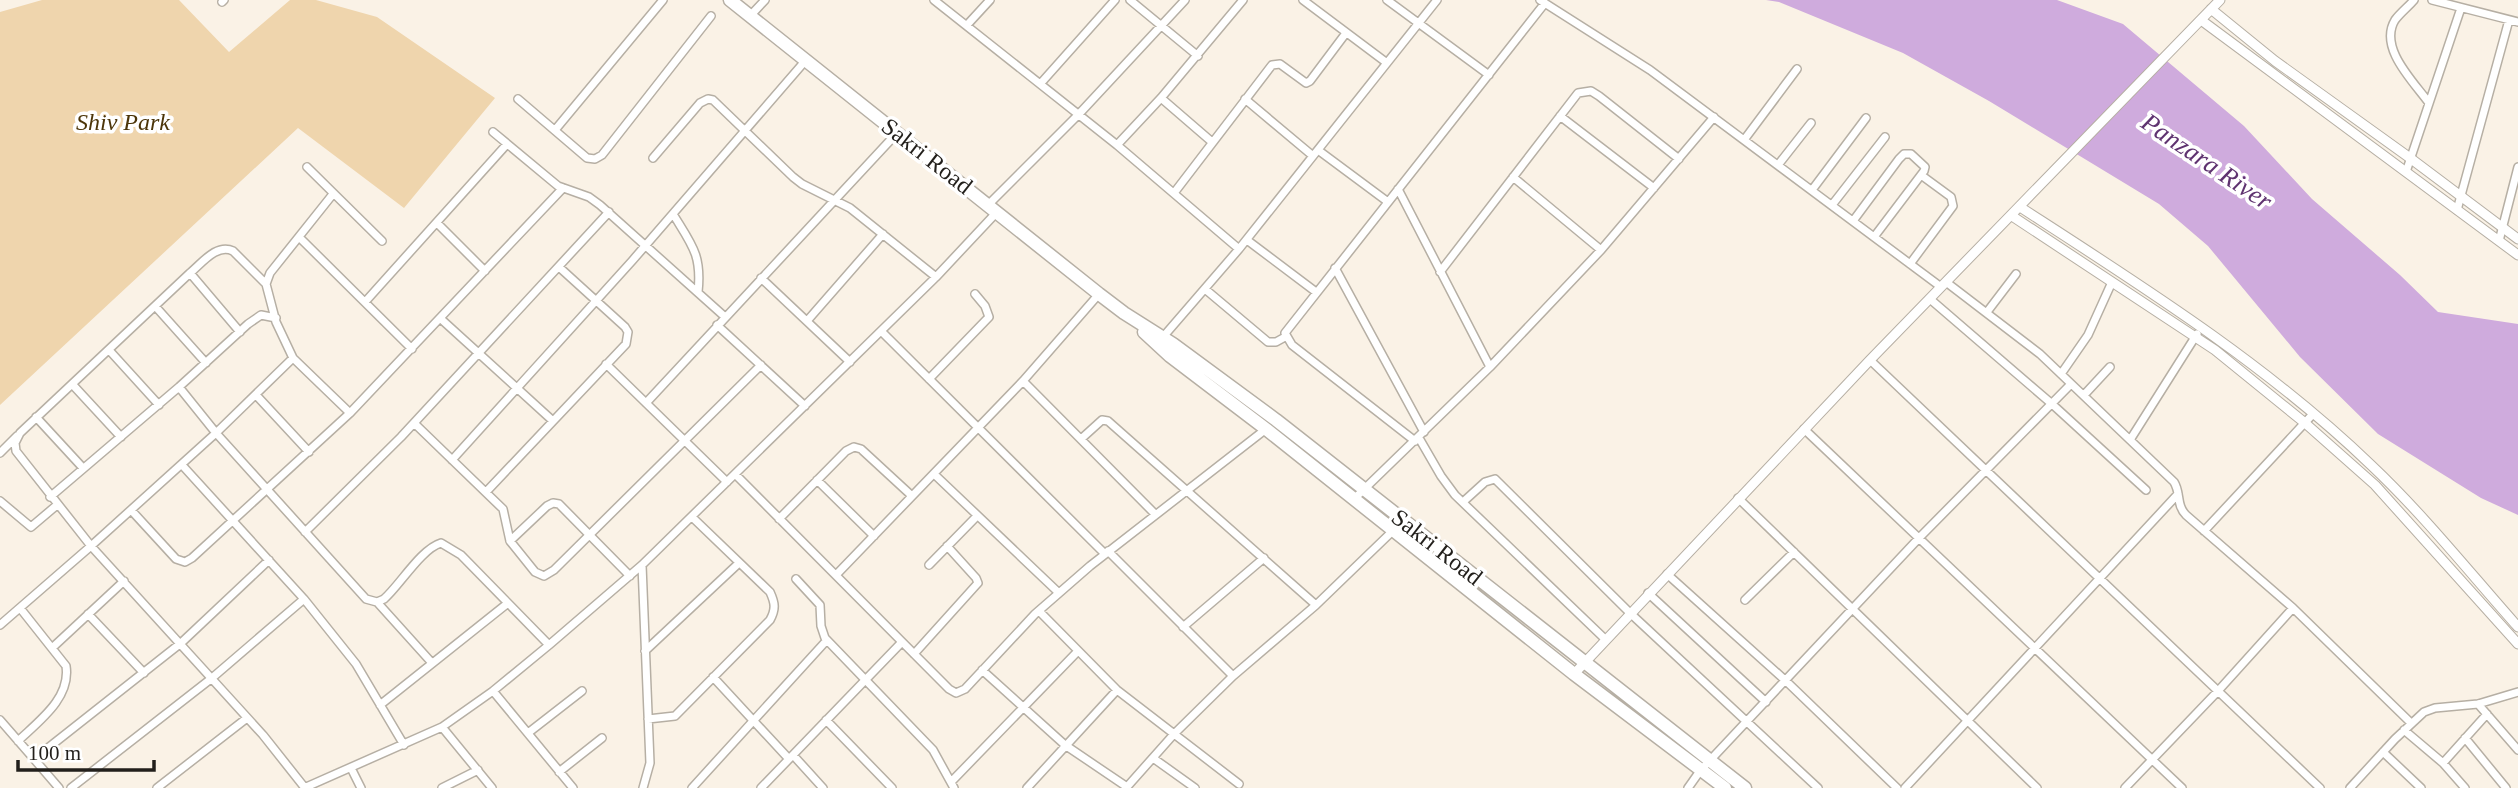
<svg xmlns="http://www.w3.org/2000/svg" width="2518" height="788" font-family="Georgia,serif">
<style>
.green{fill:#efd5ad}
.water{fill:#cfabdd}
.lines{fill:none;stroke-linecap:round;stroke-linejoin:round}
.minor-casing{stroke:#b6afa4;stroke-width:10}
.tertiary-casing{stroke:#b6afa4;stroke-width:11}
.primary-casing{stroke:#b6afa4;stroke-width:15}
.minor{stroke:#fff;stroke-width:7}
.tertiary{stroke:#fff;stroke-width:9}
.primary{stroke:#fff;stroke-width:12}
.labels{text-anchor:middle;stroke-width:7;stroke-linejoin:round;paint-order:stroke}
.park-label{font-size:24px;font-style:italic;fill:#4c3509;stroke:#fff}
.street-label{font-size:24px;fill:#221f1b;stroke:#fff}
.water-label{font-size:26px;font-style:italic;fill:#5f3370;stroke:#fff}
</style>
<rect width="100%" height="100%" fill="#faf2e6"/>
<!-- green -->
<path class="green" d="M42,0H179L229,52L290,0H316L377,17L495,98L404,208L298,128L0,405V12Z"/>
<!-- water -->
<path class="water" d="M1766,0H2057L2123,24L2244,126L2312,199L2400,275L2438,312L2518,324V515L2481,498L2378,434L2300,357L2208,246L2159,204L1989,101L1903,53L1779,2Z"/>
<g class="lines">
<defs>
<path id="minor" d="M934,0L1117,145L1239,249
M1130,0L1198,56
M1303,0L1387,63
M1387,0L1489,75
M1540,0L1650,70L1941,287
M2414,0C2409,6 2400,13 2395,20C2378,48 2414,82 2429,103
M2432,0L2518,22
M222,2L224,0
M750,16L765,0
M967,25L990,0
M1041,83L1115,0
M1161,98L1212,142
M518,99L587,158L595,159L602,155L711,16
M1245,99L1313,156
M1560,116L1654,188
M555,130L663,0
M493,132L558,186L589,197L600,205L724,316
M1744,140L1797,69
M1117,145L1161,98L1243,0
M1318,150L1388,202
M653,158L700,103L708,99L713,100L793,177L802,184L850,208L936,277
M1778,165L1811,123
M307,167L382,241
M2406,172L2461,8
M1513,177L1601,250
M1398,189L1490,367
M1812,190L1866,118
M1174,193L1272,65L1280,64L1306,83L1310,81L1346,33
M333,194L270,273L266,284L276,322L293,358L350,413
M988,205L1079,114L1185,0
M1832,205L1885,137
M2457,210L2509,20
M673,214C692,245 702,255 698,292
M1853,221L1899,159L1904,154H1911L1925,167L1924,171L1874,237
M437,223L485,271
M299,237L412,349
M1247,240L1316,292
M2499,241L2518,167
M1910,264L1953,206L1951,197L1921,175
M1335,268L1424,432
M1440,272L1578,93L1591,91L1599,96L1679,159
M190,273L240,332
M761,278L850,362
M1946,282L2040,354L2174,482C2181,493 2176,505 2186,515L2293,608L2411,723
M266,284L233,251C217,243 202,263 190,273L20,433L15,443L16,451L91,546L216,433L293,358
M1205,289L1268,342H1276L1285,337
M1930,299L2052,404L2146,490
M365,302L507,144
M155,306L206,363
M1987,312L2016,274
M441,319L553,421
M807,321L883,234
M717,325L805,406
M881,331L1105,554
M1163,337L1239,249L1437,0
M109,350L159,405
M1870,360L2320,788
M606,364L727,482
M2061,374L2088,335L2112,282
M929,379L989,317L985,306L975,294
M1023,381L1155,514
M72,384L121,437
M179,387L216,433L366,599L377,602L384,599C400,585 421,549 441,543L461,555L549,645
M256,395L309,452
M2084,395L2110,367
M646,403L897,133
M36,417L83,468
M414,423L503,509L510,541L535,572L544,576L554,570L761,365
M1804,429L2182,788
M1419,438L1441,476L1455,495L1605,639
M1081,439L1102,420L1108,421L1316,605
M2130,440L2197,334
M1415,441L1292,345L1285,333L1545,3
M0,453L17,436
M452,460L632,261L806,60
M182,465L304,599L356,664L404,745
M735,474L949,689L956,693L965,689L1035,614L1090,566L1266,429
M934,474L1059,593
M817,480L874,536
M486,492L626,344L628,332L625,327L559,267
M50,497L179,387L248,324L261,315L276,318
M1738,498L2037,788
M1354,499L1490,367L1601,250L1714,117
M0,501L31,527L57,505
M1463,502L1485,482L1495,479L1630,613L1818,788
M131,510L176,559L185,562L192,558L350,413L563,188
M779,519L846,451L854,447L861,449L912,496
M2204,531L2313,414
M305,532L401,437L609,212
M510,541L547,506L553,503L559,504L630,576
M1108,551L1233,676
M642,565L650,763L643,788
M929,565L977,516
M1667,574L1786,681L1897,788
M836,575L1023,381L1099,294
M796,579L820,605L821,626L825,638L933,750L954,788
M1648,593L1766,702
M1745,600L1794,552
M377,602L432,663
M1039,611L1117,690L1239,784
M88,614L144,673
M0,625L91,546L263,735L305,788
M1183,627L1264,558
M52,648L124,581
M645,651L739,563
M914,654L978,583L976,578L947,546
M982,670L1065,745L1127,787
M713,677L789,759
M493,691L573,788
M2478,704L2518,750
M380,705L508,603
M648,719L675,716L770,620C776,609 775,603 770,592L692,517
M0,720L34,759
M826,720L892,788
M442,727L492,788
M2404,730L2443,763L2465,788
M528,733L582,691
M2465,738L2506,788
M18,741C39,721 71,698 66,666L20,608
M2383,752L2421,788
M793,755L823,788
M1153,758L1195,788
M2443,763L2487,714
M351,768L361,788
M559,772L602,738
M951,782L1078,651
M59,788L34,759L181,643L269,560
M71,788L212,678L304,599
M157,788L247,718
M304,788L442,727L493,691L549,645L642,565L936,277L997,212
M442,788L478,770
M692,788L827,640
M761,788L902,642
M1027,788L1117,690
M1126,788L1174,734L1233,676L1316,605L1403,521
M1688,788L1700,771L1919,538L2071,384
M1905,788L2178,494
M2125,788L2218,691L2293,608
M2350,788L2395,739L2424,712L2435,708L2478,704L2518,692"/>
<path id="tertiary" d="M2211,9L2275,61L2410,158L2518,239
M2201,20L2518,255
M2020,207C2142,286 2266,364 2371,465C2424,515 2470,573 2518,627
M2012,216L2215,350L2305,423L2375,485L2518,644
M1574,674L1870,360L2220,0"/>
<path id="primary" d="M730,0L1099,294L1124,313L1173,344L1276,420L1745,788
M1144,332L1170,356L1266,429L1574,674L1725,788"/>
</defs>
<!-- minor casing -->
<use href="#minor" class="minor-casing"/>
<!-- tertiary casing -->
<use href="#tertiary" class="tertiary-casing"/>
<!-- primary casing -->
<use href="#primary" class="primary-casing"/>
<!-- minor -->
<use href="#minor" class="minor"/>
<!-- tertiary -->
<use href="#tertiary" class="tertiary"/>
<!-- primary -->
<use href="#primary" class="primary"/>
</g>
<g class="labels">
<!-- park labels -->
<g class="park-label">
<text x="123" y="130">Shiv Park</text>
</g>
<!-- street labels -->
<g class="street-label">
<text transform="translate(927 156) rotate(38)" y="8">Sakri Road</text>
<text transform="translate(1437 547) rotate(38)" y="8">Sakri Road</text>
</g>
<!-- water labels -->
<g class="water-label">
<text transform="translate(2207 161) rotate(34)" y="9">Panzara River</text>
</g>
</g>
<!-- scale -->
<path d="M18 760v10h136v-10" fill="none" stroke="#221f1b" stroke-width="3.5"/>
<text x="28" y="760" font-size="21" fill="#221f1b" stroke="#ffffff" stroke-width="5" paint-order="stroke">100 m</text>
</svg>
